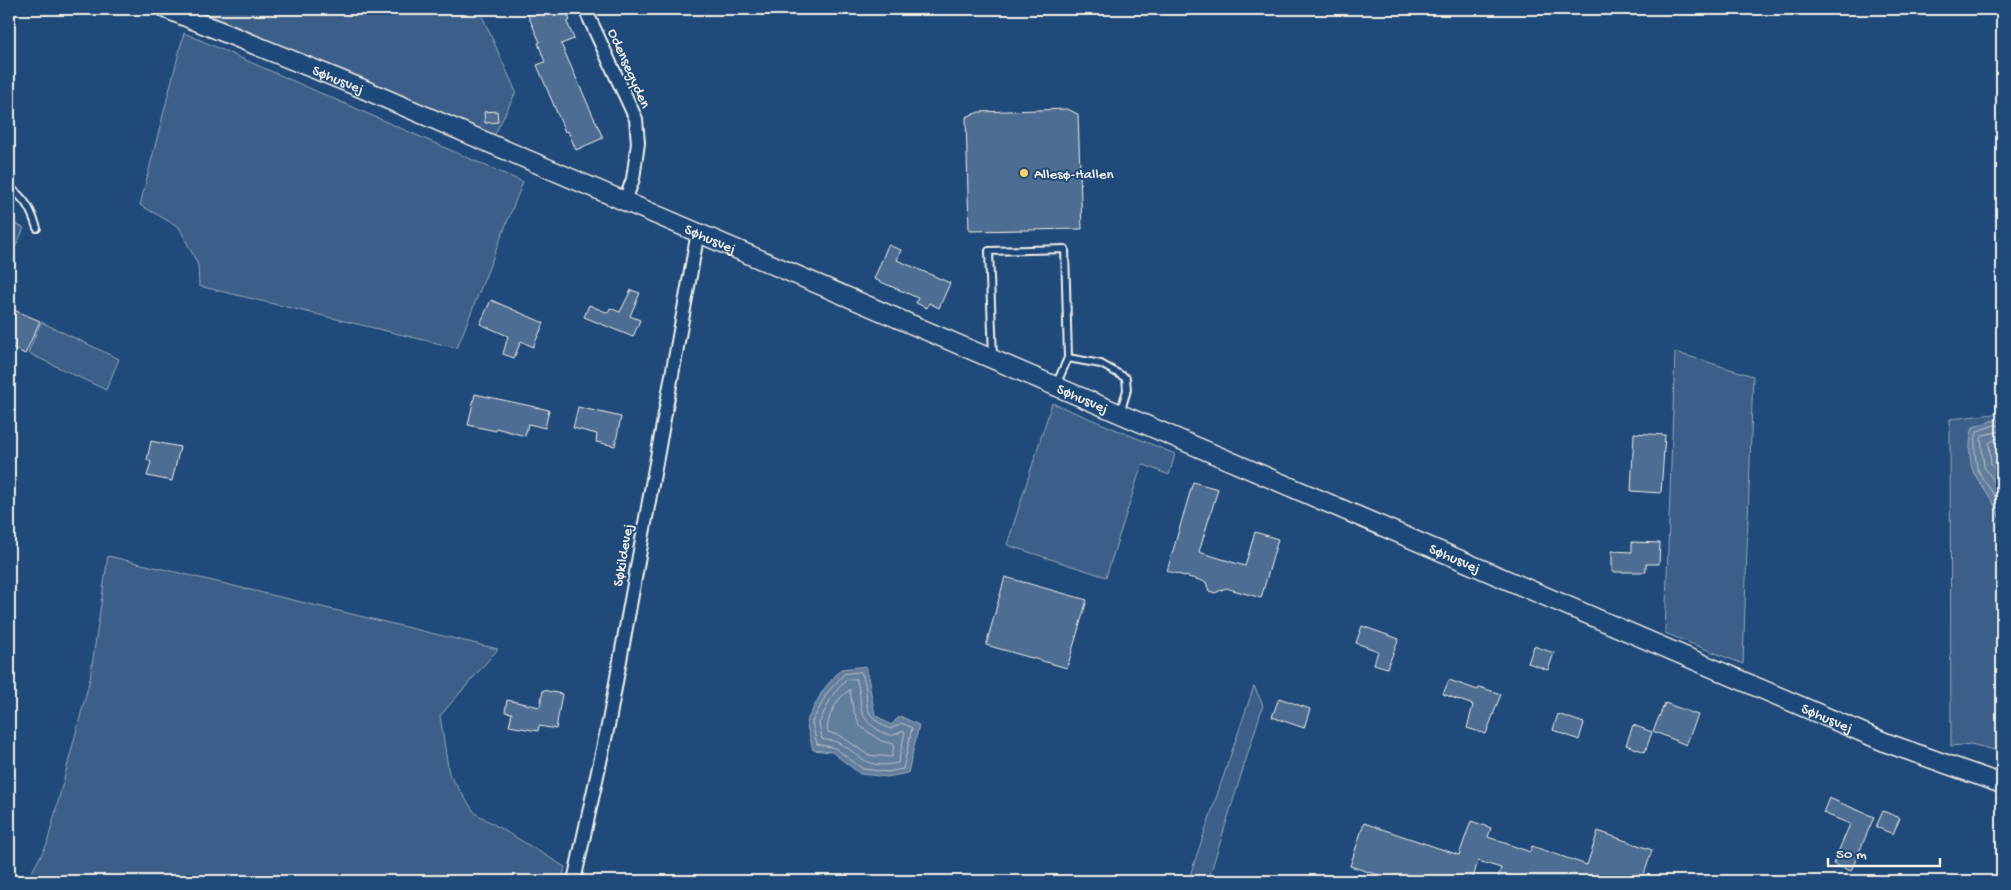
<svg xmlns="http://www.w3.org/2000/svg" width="2011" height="890" font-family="'Gochi Hand',sans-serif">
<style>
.green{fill:#3a5f88;stroke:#97a8b8}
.water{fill:#627e9d;stroke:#9cacbb}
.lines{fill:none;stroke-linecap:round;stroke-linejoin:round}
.shore{stroke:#bac3ca;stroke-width:1}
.building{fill:#4d6e92;stroke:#f4f1e8}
.lane-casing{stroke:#f4f1e8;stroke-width:10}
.street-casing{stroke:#f4f1e8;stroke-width:16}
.secondary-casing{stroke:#f4f1e8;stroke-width:21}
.lane{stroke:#1f4a7a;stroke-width:6}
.street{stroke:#1f4a7a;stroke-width:12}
.secondary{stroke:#1f4a7a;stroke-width:18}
.poi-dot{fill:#ffd166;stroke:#1f4a7a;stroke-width:2}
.labels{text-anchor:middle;stroke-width:4;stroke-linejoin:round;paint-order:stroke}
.street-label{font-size:15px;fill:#f4f1e8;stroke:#1f4a7a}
.poi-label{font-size:15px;fill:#f4f1e8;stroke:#1f4a7a;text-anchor:start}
</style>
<rect width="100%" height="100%" fill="#1f4a7a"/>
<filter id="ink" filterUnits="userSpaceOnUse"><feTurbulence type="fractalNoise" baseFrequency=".02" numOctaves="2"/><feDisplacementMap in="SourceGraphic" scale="10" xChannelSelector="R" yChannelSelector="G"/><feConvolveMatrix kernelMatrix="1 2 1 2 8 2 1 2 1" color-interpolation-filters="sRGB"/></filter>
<g filter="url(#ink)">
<!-- green -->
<path class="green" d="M196,9H479L516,92L494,136Z
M184,33L523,182L457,348L199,286L198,265L179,227L140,205Z
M9,221L24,228L9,261Z
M41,322L119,359L106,390L28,353Z
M1675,352L1753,376L1743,664L1665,633Z
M1052,403L1175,454L1169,475L1142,464L1106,577L1007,545Z
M2002,413V420H1994L1973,472L1993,499L1999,517L2002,518V752L1971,744L1951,746L1950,419Z
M108,556L498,649L440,716L449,774L475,813L565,867L562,881H27L47,844L90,679Z
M1254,686L1263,705L1208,881H1188Z"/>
<!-- water -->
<path class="water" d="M1994,420H2002V518L1999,517C1992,496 1984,491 1974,473C1968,462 1969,439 1973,427Z
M866,666L875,715L891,725L900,716L919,725L908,773L887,777L860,774L832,752L813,750L806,722L823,690L841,669Z"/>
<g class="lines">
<!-- shore -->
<path class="shore" d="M2002,425H1994L1978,431C1973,439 1975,460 1978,470C1984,484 1996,493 2002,510
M2002,431L1983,435L1981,439L1984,467L2002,492
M2002,439H1996L1989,443L1991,464L2002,479
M861,672C874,699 854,711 890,729L902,723L912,728L903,769L887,772L863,769L835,748L817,744L812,722L827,693L844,674Z
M856,679C866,703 851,713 880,731C889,736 894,737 902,731L905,732L898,763C863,770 863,755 837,742C832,740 827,741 822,739L819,723L832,696L846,680Z
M850,690L853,709L860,726L881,741L894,744L892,757L868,755L841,736L828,732C825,720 838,695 850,690Z"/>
</g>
<!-- building -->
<path class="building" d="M525,9H565L570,20L567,22L574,39L561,44L603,138L576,150L568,131L565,132L537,65L545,62L538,43L540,42Z
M1067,109L1078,114L1082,229L969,231L966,117L979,112Z
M497,111L498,122L485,123L484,112Z
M888,245L901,250L897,260L950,283L939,308L929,303L927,308L916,303L918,298L874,279Z
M631,290L640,293L630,316L640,320L633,337L584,317L589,305L608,313L610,308L620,312Z
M491,300L544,323L533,347L521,341L514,358L503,354L508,336L480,324Z
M9,308L40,321L25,354L9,346Z
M475,394L549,410L545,428L528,424L525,436L496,428V431L468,425Z
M578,407L621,417L615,446L596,442L597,434L573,428Z
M1634,433L1665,435L1661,493L1631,491Z
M151,441L180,447L172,481L147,476L151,462L147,460Z
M1193,482L1218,489L1199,552L1245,566L1255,532L1278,539L1261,598L1226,588L1215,593L1209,591L1206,582L1167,571Z
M1632,542L1660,543L1659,564H1646V572H1612V551L1632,552Z
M1005,577L1087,600L1067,668L986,645Z
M1362,626L1399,639L1387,668L1374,664L1378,651L1356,643Z
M1534,646L1554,653L1548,670L1528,663Z
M1449,680L1478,690L1479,687L1501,694L1486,734L1467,728L1473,705L1443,694Z
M543,690L562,694L556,729L539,726L538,731L509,726L512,713L505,712L507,700L540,707Z
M1279,698L1310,709L1304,728L1272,717Z
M1665,703L1698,715L1686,745L1653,731Z
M1558,714L1584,723L1579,740L1553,730Z
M1633,725L1652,732L1645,752L1626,745Z
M1829,798L1874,817L1851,871L1833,864L1850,824L1823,813Z
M1883,811L1900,818L1893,834L1876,827Z
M1471,821L1491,828L1488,837L1530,852L1532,846L1587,865L1598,831L1652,850L1642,881H1497L1501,868L1478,861L1472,881H1397L1350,866L1364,823L1459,855Z"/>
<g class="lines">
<defs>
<path id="lane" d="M9,187C25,198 31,210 37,228
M993,357L989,251L1065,249L1068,358L1056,385
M1068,358L1101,364L1126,378L1127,390L1120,413"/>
<path id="street" d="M585,9L636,119L638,143L633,179L625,201
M574,881L609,721L698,232"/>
<g id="secondary">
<path id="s1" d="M166,9L356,86L1887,743L2002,784"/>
</g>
</defs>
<!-- lane casing -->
<use href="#lane" class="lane-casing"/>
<!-- street casing -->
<use href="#street" class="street-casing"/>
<!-- secondary casing -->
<use href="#secondary" class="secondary-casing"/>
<!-- lane -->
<use href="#lane" class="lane"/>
<!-- street -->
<use href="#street" class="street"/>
<!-- secondary -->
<use href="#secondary" class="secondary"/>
</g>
</g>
<!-- markers -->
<circle class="poi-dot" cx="1024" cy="173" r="5"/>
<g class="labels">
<!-- street labels -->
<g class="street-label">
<text transform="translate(630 68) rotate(66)" y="5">Odensegyden</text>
<text dy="5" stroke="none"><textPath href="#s1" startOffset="186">Søhusvej</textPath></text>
<text dy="5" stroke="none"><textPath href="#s1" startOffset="591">Søhusvej</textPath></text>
<text dy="5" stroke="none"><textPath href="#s1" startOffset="996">Søhusvej</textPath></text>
<text transform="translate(622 555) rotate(-80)" y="5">Søkildevej</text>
<text dy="5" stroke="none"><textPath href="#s1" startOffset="1401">Søhusvej</textPath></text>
<text dy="5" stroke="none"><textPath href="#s1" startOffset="1806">Søhusvej</textPath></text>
</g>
<!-- poi labels -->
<g class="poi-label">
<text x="1034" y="178">Allesø-Hallen</text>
</g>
</g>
<!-- margin -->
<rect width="2011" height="890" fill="none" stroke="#1f4a7a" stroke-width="30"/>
<rect x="15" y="15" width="1981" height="860" fill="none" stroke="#f4f1e8" stroke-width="2" filter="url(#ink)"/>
<!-- scale -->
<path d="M1828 858v8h112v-8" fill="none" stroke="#f4f1e8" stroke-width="2.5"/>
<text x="1836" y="858" font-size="15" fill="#f4f1e8" stroke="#1f4a7a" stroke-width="4" paint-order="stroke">50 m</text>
</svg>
